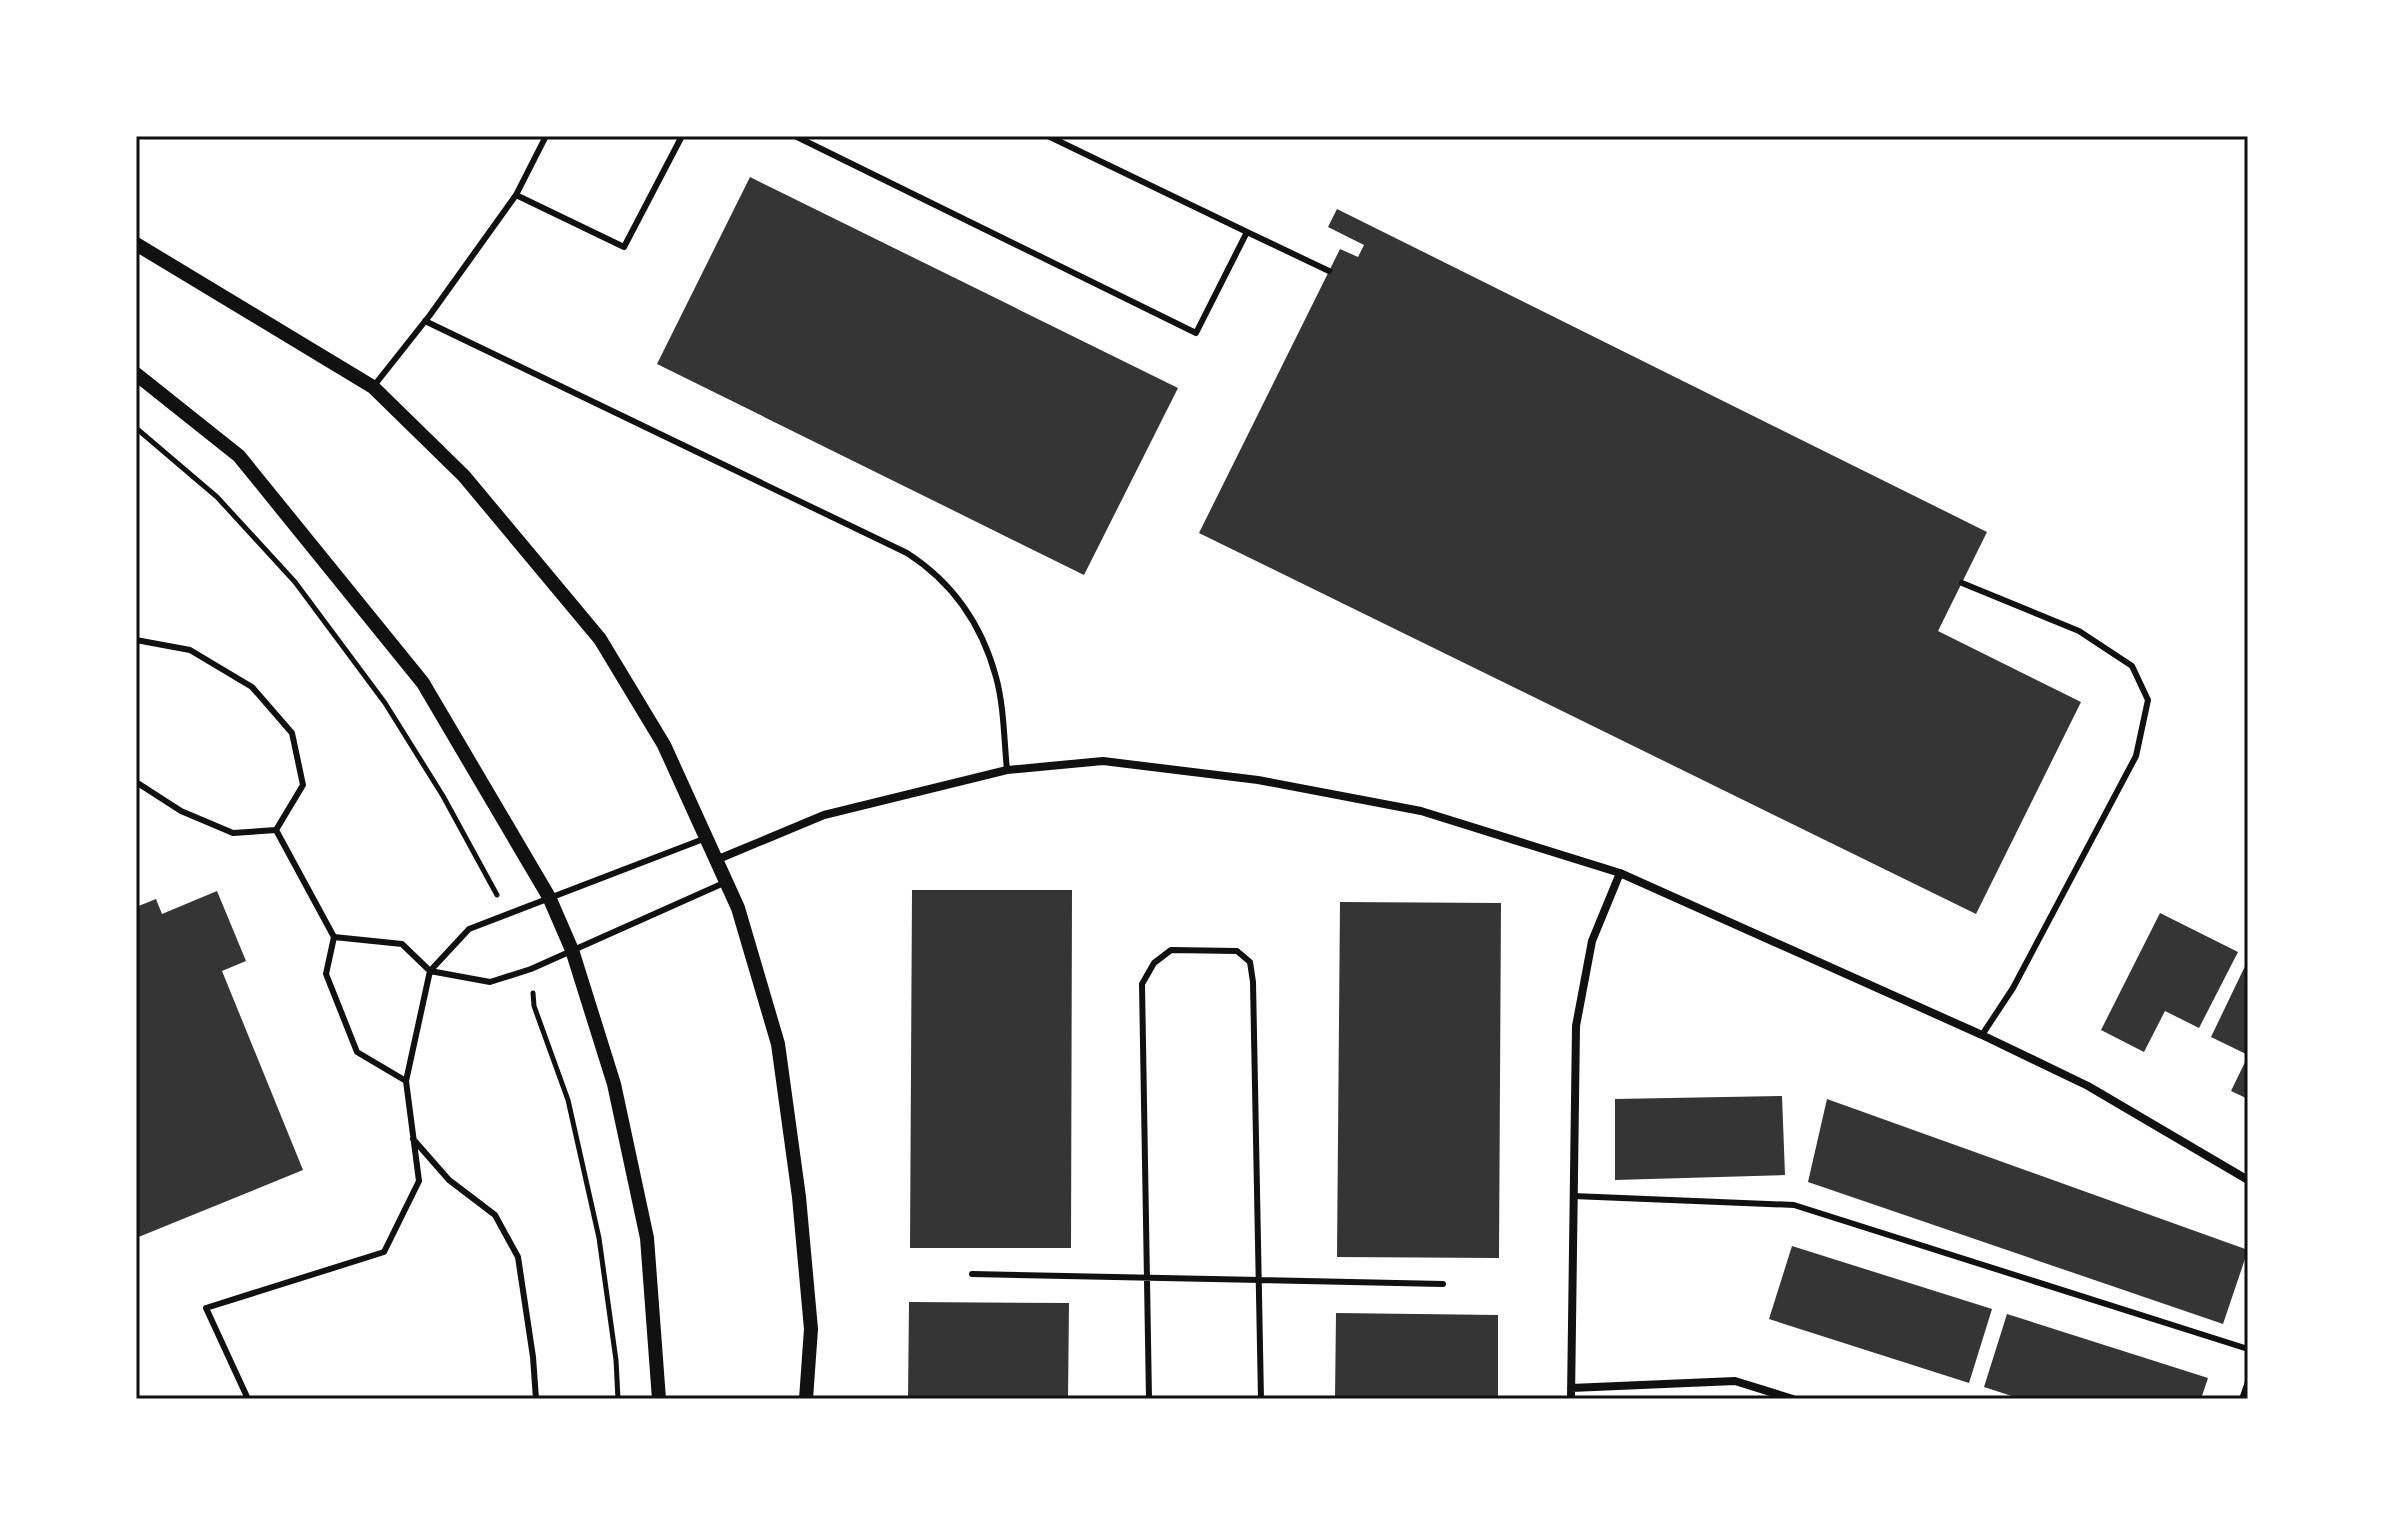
<svg xmlns="http://www.w3.org/2000/svg" width="2384" height="1535" font-family="'Public Sans',sans-serif">
<style>
.building{fill:#353535}
.lines{fill:none;stroke-linecap:round;stroke-linejoin:round}
.path{stroke:#111;stroke-width:5}
.service{stroke:#111;stroke-width:6}
.minor{stroke:#111;stroke-width:8}
.tertiary{stroke:#111;stroke-width:14}
.neatline{fill:none;stroke:#111;stroke-width:3}
</style>
<rect width="100%" height="100%" fill="#fff"/>
<!-- building -->
<path class="building" d="M750,177L1178,388L1084,575L657,364Z
M1337,209L1987,532L1938,631L2081,702L1976,914L1199,533L1340,249L1358,257L1364,245L1328,227Z
M912,890H1072L1071,1248H910Z
M217,891L246,961L222,971L303,1170L136,1238V907L156,899L162,914Z
M1340,902L1501,903L1499,1258L1337,1257Z
M2160,913L2238,952L2199,1028L2165,1011L2144,1052L2101,1030Z
M2248,960V1055L2211,1037Z
M2248,1056V1099L2231,1091Z
M1782,1096L1785,1175L1615,1180V1099Z
M1827,1099L2248,1250L2223,1324L1808,1182Z
M1792,1246L1992,1309L1969,1383L1769,1319Z
M909,1302L1069,1303L1068,1399H908Z
M1336,1313L1498,1315V1399H1335Z
M2007,1314L2208,1378L2201,1399H2021L1984,1387Z"/>
<g class="lines">
<!-- path -->
<path class="path" d="M136,428L217,497L295,582L385,703L443,796L497,895
M533,993L534,1006L568,1100L599,1238L616,1360L618,1399"/>
<!-- service -->
<path class="service" d="M795,136L1196,333L1247,232L1048,136
M516,195L624,247L682,136
M1247,232L1329,271
M425,321L907,553C952,582 982,625 996,677C1004,706 1004,740 1007,770
M373,387L430,315L516,195L546,136
M1962,583L2079,631L2132,666L2148,700L2136,756L2013,988L1982,1035
M136,640L190,650L252,687L292,733L303,785L276,830
M136,782L181,811L233,833L276,830
M276,830L334,937
M706,838L469,929L430,971L406,1081L357,1052L326,974L334,937L402,944L430,971L490,982L531,969L726,882
M413,1139L449,1180L495,1215L518,1257L533,1357L536,1399
M1573,1196L1794,1205L2248,1349
M972,1274L1443,1284
M248,1399L206,1308L384,1252L419,1181L406,1081
M1149,1399L1142,984L1154,963L1171,950L1237,951L1250,962L1253,982L1261,1399
M2242,1399L2248,1382"/>
<!-- minor -->
<path class="minor" d="M716,860L824,815L1007,770L1103,761L1258,780L1421,811L1620,873L1982,1035L2088,1086L2248,1180
M1571,1388L1735,1381L1793,1399
M1571,1399L1576,1026L1592,941L1620,873"/>
<!-- tertiary -->
<path class="tertiary" d="M136,244L373,387L464,476L600,639L664,745L738,908L778,1044L799,1197L811,1329L806,1399
M136,374L239,456L423,683L549,897L572,950L614,1084L647,1238L659,1399"/>
</g>
<!-- border -->
<rect width="2384" height="1535" fill="none" stroke="#ffffff" stroke-width="276"/>
<rect x="138" y="138" width="2108" height="1259" class="neatline"/>
</svg>
